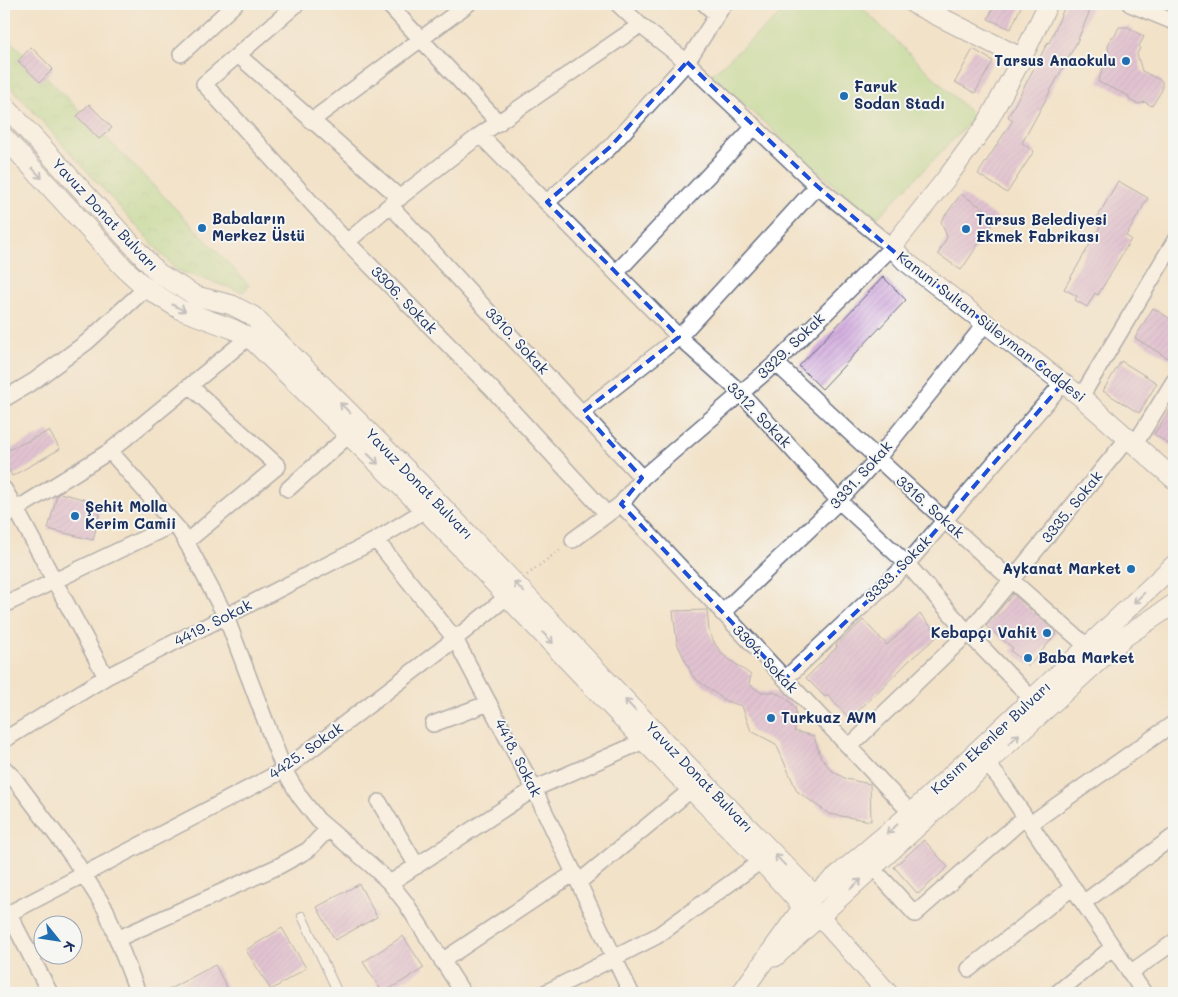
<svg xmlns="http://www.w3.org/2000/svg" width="1178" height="997" font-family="Mali,sans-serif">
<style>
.park{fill:url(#park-crowns);stroke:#618474}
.garden{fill:#a7da8a;stroke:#618474}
.building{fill:url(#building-hatch)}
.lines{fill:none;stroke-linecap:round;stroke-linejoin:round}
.service-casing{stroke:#666e83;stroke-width:10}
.minor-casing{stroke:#666e83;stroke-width:18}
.tertiary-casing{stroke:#666e83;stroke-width:21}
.path{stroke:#666e83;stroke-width:2.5;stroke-dasharray:1 4;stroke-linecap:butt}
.service{stroke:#fff;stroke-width:8}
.minor{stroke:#fff;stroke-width:15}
.tertiary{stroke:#fff;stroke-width:19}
.oneway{stroke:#8d97ae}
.marked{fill:none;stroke:#1d4ed8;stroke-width:4;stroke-dasharray:10 6;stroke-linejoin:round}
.poi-dot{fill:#1f6fb2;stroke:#f6f6f2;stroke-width:2}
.labels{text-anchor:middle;stroke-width:4;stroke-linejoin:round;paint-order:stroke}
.poi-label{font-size:15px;font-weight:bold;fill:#1b2f5e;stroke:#f6f6f2;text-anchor:start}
.street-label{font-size:15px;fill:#1b2f5e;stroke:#f6f6f2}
</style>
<defs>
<pattern id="park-crowns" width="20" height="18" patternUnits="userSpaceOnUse" patternTransform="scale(1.25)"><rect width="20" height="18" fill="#a7da8a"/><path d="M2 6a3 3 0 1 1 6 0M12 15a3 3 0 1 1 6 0" fill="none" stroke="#8fbb7a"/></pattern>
<pattern id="building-hatch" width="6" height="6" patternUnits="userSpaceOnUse" patternTransform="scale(1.25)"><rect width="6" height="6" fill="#cc9cdb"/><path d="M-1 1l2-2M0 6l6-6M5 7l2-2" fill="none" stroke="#a580b5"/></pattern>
</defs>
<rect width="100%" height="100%" fill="#f6f6f2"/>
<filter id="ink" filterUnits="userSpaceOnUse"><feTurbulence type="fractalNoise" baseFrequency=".02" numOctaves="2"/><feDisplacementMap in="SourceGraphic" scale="10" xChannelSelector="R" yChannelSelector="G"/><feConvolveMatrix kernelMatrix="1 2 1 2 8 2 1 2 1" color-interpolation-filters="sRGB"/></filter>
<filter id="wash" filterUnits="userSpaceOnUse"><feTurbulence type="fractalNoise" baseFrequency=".0096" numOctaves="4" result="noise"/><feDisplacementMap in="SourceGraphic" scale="20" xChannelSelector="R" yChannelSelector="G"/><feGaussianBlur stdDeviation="1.12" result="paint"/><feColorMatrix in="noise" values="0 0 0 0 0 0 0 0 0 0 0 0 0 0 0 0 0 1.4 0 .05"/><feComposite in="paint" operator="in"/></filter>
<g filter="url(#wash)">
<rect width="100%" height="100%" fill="#f2e2c8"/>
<!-- park -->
<path class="park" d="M4,34L148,180L249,285L243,292L176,270L4,79Z"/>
<!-- garden -->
<path class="garden" d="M792,4H858L975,117L874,221L711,75Z"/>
<g id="blocks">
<!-- building -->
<path class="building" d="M995,4H1022L1011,29L988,19Z
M1066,4H1082L1091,8L1077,42L1022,143L1034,151L1007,193L978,174L1013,120L1008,117L1048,42L1049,43Z
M1119,27H1128L1144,37L1139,46L1140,48L1137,54L1142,71L1162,81V90L1152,106L1145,102L1139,104L1133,102L1129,99V96L1098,82L1109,52L1108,47L1109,43L1112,37L1115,36Z
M31,47L53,69L40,82L18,61Z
M973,49L993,61L975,93L955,82Z
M89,104L112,128L99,139L77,116Z
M1118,181L1148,198L1126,236L1131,239L1098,295L1095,293L1087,307L1075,300L1077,296L1064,289L1100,227L1094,223Z
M961,194L997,217L961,270L938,254L947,237L941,221Z
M883,277L906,300L822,389L799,366Z
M1153,308L1174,321V354L1171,360L1135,338Z
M1121,361L1157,383L1139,413L1103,391Z
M1174,404V448L1154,434Z
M49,431L60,449L12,476L4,460V452Z
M60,493L102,504L93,540L48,529L57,495Z
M1013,594L1057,633L1029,666L1011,651L1013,648L986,626Z
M707,610L709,631L715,644L723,655L751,675L749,684L760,692H773L785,697L795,707L797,722L794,731L814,736L820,756L831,770L846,779L870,784L871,821L829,814L797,791L776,744L751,731L742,706L726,701L693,677L677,643L673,611Z
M920,614L939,635L912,658L850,719L827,695L825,697L806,678L837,647L836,645L863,620L887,645Z
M924,840L948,867L918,894L894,867Z
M359,884L377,917L335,940L317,907Z
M282,928L306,968L271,990L246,950Z
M403,936L424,968L383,993L363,962Z
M215,965L230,993H162Z"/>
</g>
</g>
<g filter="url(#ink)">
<use href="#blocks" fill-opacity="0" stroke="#666e83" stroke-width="1"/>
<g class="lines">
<defs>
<path id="service" d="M302,916L338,993"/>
<path id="minor" d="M297,4L204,84L347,242L492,389L607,514
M388,4L499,123
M705,4L717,15
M1130,4L1174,22
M181,54L235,4
M238,55L400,198
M311,121L468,4
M480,135L679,337L741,393L839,501L907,564L968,633L1033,700
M547,202L610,147L687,62L724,4
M390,205L642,478
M347,242L390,205L480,135L640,25
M616,273L755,126
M776,363C878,460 981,555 1088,647
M1081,397L1174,242
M4,399L34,381L87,342L146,288
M583,412L679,337L817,186
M1135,444L1174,381
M110,451L179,530L189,547L226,617L284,770L300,797L318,820L371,865L390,883L405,902L463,993
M4,489L16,509L106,677
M288,489L349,435
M621,504L911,813
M4,517L110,451L249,337
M376,540L455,639L534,789L631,993
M573,540L621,504L642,478L776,363L892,247L817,186L687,62L640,25L618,4
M186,542L278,466L190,386
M4,605L174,524
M722,613L839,501L877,459L985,324
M785,679L907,564L1063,383
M433,724L489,703
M4,740L106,677L376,540L425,510
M849,747L968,633L1128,438
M987,764L999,778L1144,993
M4,768L13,777L72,856L106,910L138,993
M379,802L417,866
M1030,824L1174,723
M882,878L915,914L1025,817
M579,882L692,789
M390,883L534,789L644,741
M1083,903L1174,836
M9,914L50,993
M4,916L284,770L455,639L508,596
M117,939L279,866L308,850L328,829
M442,961L574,873
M969,969L1073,887
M1130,973L1174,942
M545,993L657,936L761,861
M1057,993L1113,947"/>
<path id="tertiary" d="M914,4L1022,58
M1048,4L1022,58L987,123L949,175L892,247L905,261L1081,397L1174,479
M4,105L158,273L196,296L232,305L253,316L420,483L666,743L814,895
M4,137L124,268L146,288L181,310L233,329L249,337L425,510L644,741L761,861L803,907L820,917L888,993
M775,957L1126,636L1174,604
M741,993L803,907L814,895L911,813L1174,565"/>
</defs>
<!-- service casing -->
<use href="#service" class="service-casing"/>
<!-- minor casing -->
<use href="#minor" class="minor-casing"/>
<!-- tertiary casing -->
<use href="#tertiary" class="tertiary-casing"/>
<!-- path -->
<path class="path" d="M527,575L562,548"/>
<!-- service -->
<use href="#service" class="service"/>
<!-- minor -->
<use href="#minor" class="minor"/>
<!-- tertiary -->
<use href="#tertiary" class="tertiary"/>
</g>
<!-- one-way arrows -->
<defs><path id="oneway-shaft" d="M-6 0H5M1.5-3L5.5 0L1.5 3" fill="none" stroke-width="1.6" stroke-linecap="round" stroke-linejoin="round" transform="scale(1.25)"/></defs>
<g class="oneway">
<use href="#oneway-shaft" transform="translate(37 173) rotate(47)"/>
<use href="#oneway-shaft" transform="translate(179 308) rotate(27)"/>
<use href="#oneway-shaft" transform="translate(345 408) rotate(-135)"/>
<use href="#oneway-shaft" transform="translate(373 459) rotate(44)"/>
<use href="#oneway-shaft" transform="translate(519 587) rotate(-134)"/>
<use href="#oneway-shaft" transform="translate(1139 598) rotate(136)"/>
<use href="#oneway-shaft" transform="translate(548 638) rotate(47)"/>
<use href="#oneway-shaft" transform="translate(630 705) rotate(-133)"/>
<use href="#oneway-shaft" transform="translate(1014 739) rotate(-43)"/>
<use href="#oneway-shaft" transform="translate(892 829) rotate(140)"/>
<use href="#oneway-shaft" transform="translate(780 860) rotate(-134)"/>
<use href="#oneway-shaft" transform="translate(856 884) rotate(-42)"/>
</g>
</g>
<!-- marked area -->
<path d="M0 0H1178V997H0ZM687,62L817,186L905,261L1063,383L907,564L785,679L621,504L642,478L583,412L679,337L547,202L610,147Z" fill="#f2e2c8" fill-opacity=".55" fill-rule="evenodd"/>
<path class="marked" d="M687,62L817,186L905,261L1063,383L907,564L785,679L621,504L642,478L583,412L679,337L547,202L610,147Z"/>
<!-- markers -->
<g class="poi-dot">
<circle cx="1126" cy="61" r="5"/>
<circle cx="844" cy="96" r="5"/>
<circle cx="202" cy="228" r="5"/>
<circle cx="966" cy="229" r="5"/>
<circle cx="75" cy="516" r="5"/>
<circle cx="1131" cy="569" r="5"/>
<circle cx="1047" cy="633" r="5"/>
<circle cx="1028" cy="658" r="5"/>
<circle cx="771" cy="718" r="5"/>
</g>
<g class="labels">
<!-- poi labels -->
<g class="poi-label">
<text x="1116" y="66" text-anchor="end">Tarsus Anaokulu</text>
<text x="854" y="92">Faruk<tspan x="854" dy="17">Sodan Stadı</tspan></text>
<text x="212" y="224">Babaların<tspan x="212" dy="17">Merkez Üstü</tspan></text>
<text x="976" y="225">Tarsus Belediyesi<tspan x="976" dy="17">Ekmek Fabrikası</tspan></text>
<text x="85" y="512">Şehit Molla<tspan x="85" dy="17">Kerim Camii</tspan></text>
<text x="1121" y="574" text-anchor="end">Aykanat Market</text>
<text x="1037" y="638" text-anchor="end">Kebapçı Vahit</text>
<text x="1038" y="663">Baba Market</text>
<text x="781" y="723">Turkuaz AVM</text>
</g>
<!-- street labels -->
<g class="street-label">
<text transform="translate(105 215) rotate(47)" y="5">Yavuz Donat Bulvarı</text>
<text transform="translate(404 300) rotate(46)" y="5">3306. Sokak</text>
<text transform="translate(991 327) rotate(38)" y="5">Kanuni Sultan Süleyman Caddesi</text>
<text transform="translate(517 341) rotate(47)" y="5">3310. Sokak</text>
<text transform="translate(791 346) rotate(-44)" y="5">3329. Sokak</text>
<text transform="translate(759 415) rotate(46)" y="5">3312. Sokak</text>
<text transform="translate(861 475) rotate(-48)" y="5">3331. Sokak</text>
<text transform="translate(419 484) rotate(46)" y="5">Yavuz Donat Bulvarı</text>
<text transform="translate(930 507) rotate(42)" y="5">3316. Sokak</text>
<text transform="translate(1072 507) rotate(-51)" y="5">3335. Sokak</text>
<text transform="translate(898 569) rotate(-45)" y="5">3333. Sokak</text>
<text transform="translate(213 623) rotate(-27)" y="5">4419. Sokak</text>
<text transform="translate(765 659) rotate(47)" y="5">3304. Sokak</text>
<text transform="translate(991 738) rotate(-43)" y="5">Kasım Ekenler Bulvarı</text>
<text transform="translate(306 751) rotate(-35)" y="5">4425. Sokak</text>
<text transform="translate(518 758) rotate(63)" y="5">4418. Sokak</text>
<text transform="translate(699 777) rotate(46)" y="5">Yavuz Donat Bulvarı</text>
</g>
</g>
<!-- margin -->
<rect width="1178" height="997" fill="none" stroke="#f6f6f2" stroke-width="20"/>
<!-- north arrow -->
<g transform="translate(58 940) rotate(120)"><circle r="24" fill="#f6f6f2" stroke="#9ea6b7"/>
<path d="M0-4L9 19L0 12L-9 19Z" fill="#1f6fb2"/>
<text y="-8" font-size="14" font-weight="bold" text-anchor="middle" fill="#1b2f5e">K</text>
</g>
</svg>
